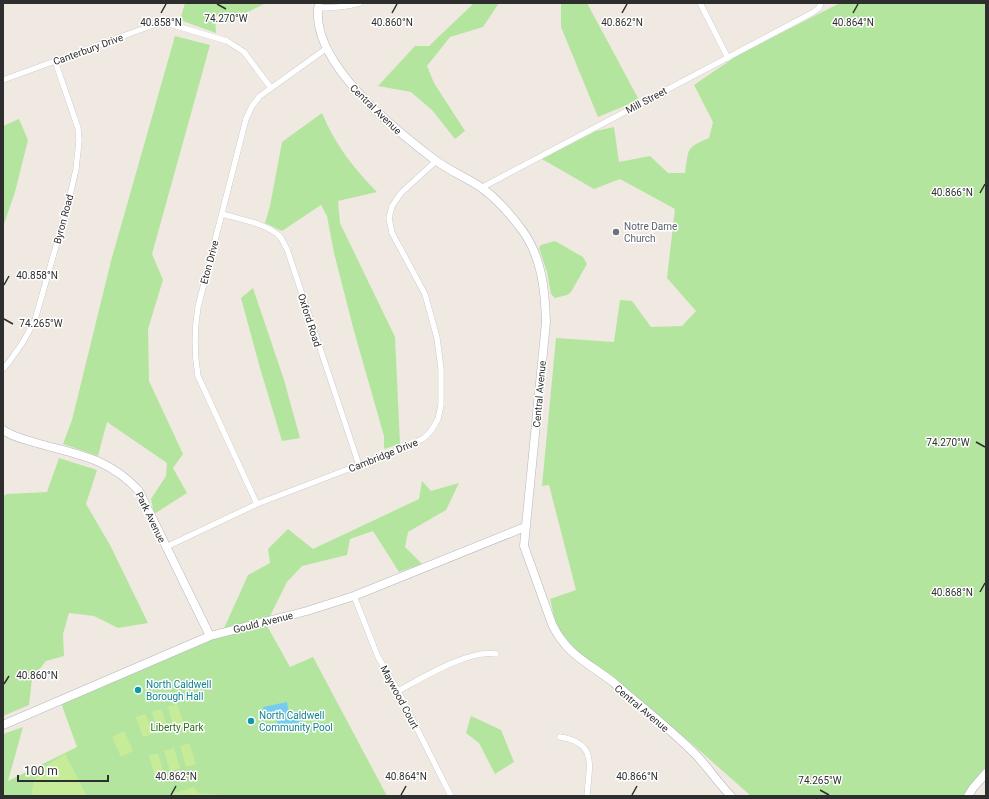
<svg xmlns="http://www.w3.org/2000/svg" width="989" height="799" font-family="Roboto,sans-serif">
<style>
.green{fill:#b4e59e}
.pitch{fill:#c7ec99}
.water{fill:#74cdf0}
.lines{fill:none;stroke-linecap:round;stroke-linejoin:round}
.street-casing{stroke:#b4b6c1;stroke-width:6}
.secondary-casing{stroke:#b4b6c1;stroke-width:9}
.street{stroke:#fff;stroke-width:5.5}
.secondary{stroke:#fff;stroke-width:8}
.ticks{fill:none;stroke:#2e2e2e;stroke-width:1.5}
.worship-dot{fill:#6b7280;stroke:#fff;stroke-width:1.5}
.culture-dot{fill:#0f9aa8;stroke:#fff;stroke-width:1.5}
.labels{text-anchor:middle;stroke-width:3;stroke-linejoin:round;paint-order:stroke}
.street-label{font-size:10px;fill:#2e2e2e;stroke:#fff}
.worship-label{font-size:10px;fill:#5b616d;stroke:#fff;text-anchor:start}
.culture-label{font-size:10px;fill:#0d838f;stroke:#fff;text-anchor:start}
.park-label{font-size:10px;fill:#2a6d1b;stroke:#fff}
.ticks-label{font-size:10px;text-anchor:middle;fill:#2e2e2e;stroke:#fff;stroke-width:3;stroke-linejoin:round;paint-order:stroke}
</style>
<rect width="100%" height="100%" fill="#efe9e1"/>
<!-- green -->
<path class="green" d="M185,3H266L226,23L215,14L216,33L180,20Z
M474,3H499L483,27L450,37L427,66L434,83L465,131L455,139L432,110L411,92L378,86L415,46H429Z
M561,3H587L639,100L598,117L561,27Z
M840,3H986V770L966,796H751L691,743L571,646L557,629L550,599L576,590L549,485L542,486L556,338L614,342L620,300L632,301L651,327L682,326L696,311L667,278L675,209L620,179L594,189L542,159L596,131L614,127L619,162L650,156L668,173H685C689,149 685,148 709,138L713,122L694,85L738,55Z
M175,36L210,45L152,254L163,280L148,329L149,381L183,454L173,468L187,493L154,514L151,499L166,476L167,463L107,422L98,456L63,444L72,420L111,261Z
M322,113C334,143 354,169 377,192L338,201L340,223L395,337L400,444L384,449V436L354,331L334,253L327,216L321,205L282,231L265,223L270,206L282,142Z
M19,119L28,140L15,192L3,227V126Z
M555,241L583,257L587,264L571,292L567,295L555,298L551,294L547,272L539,248L541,245Z
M253,288L284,380L300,438L282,441L260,368L241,298Z
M59,458L97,470L86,504L110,545L148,623L118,628L94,616L69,613L63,634L64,656L46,661L32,679L29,705L3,716V496L7,494L47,492Z
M422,481L431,491L459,483L446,510L408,532L405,547L422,564L399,572L373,531L350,539L347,555L302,566L287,582L266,624L290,667L313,657L387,796H3V734L23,727L8,781L77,747L60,700L221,635L248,575L270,563L268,549L288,529L313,549L419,499Z
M471,716L501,730L514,762L495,774L479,743L466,733Z"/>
<!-- pitch -->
<path class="pitch" d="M177,704L184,724L174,728L168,707Z
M161,709L168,729L158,732L152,712Z
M146,714L152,734L143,737L136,717Z
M124,731L133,751L121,757L112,737Z
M189,743L196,764L186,767L180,746Z
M174,748L180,768L170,771L164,751Z
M158,753L164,774L155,776L149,756Z
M65,754L87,796H32C31,773 48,764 65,754Z
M194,787L198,793L231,796H167Z"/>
<!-- water -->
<path class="water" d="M287,702L289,715L300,713L302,722L278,726L275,714L265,716L263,707Z"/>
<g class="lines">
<defs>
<path id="street" d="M700,3L728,58
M318,8C333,8 346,7 360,3
M3,80L156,24H170L227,41L244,52L271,88
M481,188L812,13L819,8L821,3
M222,214C239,219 270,224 281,238C283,241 285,246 287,249L359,465
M3,369L9,362L23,342L35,320L69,200L76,169L79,141L78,128L55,61
M257,504L198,376C194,352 194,331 198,307L246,119L252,106L260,96L327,48
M166,547L257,504L411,445L424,438L431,431L438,419L441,405V369L437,338L425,294L392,233L389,218L392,206L401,193L436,161
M354,596L378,657L398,691L451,796
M398,691C422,678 469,649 496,654
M560,737C598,743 589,765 587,796"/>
<path id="secondary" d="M319,3C307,60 395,130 435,160C450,171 467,178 482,188C497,199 511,215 522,230C542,257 545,290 546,322L524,546L552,624C567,655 587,662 613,682C638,704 665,725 689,748C704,761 716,781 731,796
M3,430C14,438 28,440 40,444C80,455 110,459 139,491L210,636
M3,725L210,636L307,611L354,596L525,527
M968,796L973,788L986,773"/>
</defs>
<!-- street casing -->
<use href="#street" class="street-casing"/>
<!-- secondary casing -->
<use href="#secondary" class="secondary-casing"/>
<!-- street -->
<use href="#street" class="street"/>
<!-- secondary -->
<use href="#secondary" class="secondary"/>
</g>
<!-- ticks -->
<path class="ticks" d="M217,4L226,9M161,13L166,4M392,13L397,4M622,13L627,4M853,13L858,4M980,193L985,184M4,285L9,276M4,319L13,324M976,442L985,447M980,592L985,583M4,684L9,676M820,790L829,795M171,795L176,786M401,795L406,786M632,795L637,786"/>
<!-- markers -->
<circle class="worship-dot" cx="616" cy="232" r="4"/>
<g class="culture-dot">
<circle cx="138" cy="690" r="4"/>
<circle cx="251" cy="721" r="4"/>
</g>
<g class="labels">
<!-- street labels -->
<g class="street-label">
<text transform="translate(88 49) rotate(-20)" y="4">Canterbury Drive</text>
<text transform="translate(646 100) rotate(-28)" y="4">Mill Street</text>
<text transform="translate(376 109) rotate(44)" y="4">Central Avenue</text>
<text transform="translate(63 219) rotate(-75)" y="4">Byron Road</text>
<text transform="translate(209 262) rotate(-75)" y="4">Eton Drive</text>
<text transform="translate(310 320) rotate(72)" y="4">Oxford Road</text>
<text transform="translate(539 394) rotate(-85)" y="4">Central Avenue</text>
<text transform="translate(383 455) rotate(-22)" y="4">Cambridge Drive</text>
<text transform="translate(151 517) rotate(64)" y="4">Park Avenue</text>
<text transform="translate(263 622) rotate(-14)" y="4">Gould Avenue</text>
<text transform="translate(400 697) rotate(62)" y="4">Maywood Court</text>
<text transform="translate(642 708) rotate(40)" y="4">Central Avenue</text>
</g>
<!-- worship labels -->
<g class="worship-label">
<text x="624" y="230">Notre Dame<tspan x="624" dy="12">Church</tspan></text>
</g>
<!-- culture labels -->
<g class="culture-label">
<text x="146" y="688">North Caldwell<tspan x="146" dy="12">Borough Hall</tspan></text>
<text x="259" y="719">North Caldwell<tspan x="259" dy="12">Community Pool</tspan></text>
</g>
<!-- park labels -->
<g class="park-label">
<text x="177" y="731">Liberty Park</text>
</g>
</g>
<g class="ticks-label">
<text x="226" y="22">74.270°W</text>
<text x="161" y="26">40.858°N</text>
<text x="392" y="26">40.860°N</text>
<text x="622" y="26">40.862°N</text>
<text x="853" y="26">40.864°N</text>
<text x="952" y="196">40.866°N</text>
<text x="37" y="279">40.858°N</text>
<text x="41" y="327">74.265°W</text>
<text x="948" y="446">74.270°W</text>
<text x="952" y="596">40.868°N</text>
<text x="37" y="679">40.860°N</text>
<text x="176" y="780">40.862°N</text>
<text x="406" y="780">40.864°N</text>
<text x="637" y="780">40.866°N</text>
<text x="820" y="784">74.265°W</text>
</g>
<!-- border -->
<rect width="989" height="799" fill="none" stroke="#2e2e2e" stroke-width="8"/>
<!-- scale -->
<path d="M18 775v6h90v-6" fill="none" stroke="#2e2e2e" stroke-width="2"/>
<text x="24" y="775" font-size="12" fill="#2e2e2e" stroke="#ffffff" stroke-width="3" paint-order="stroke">100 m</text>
</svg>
